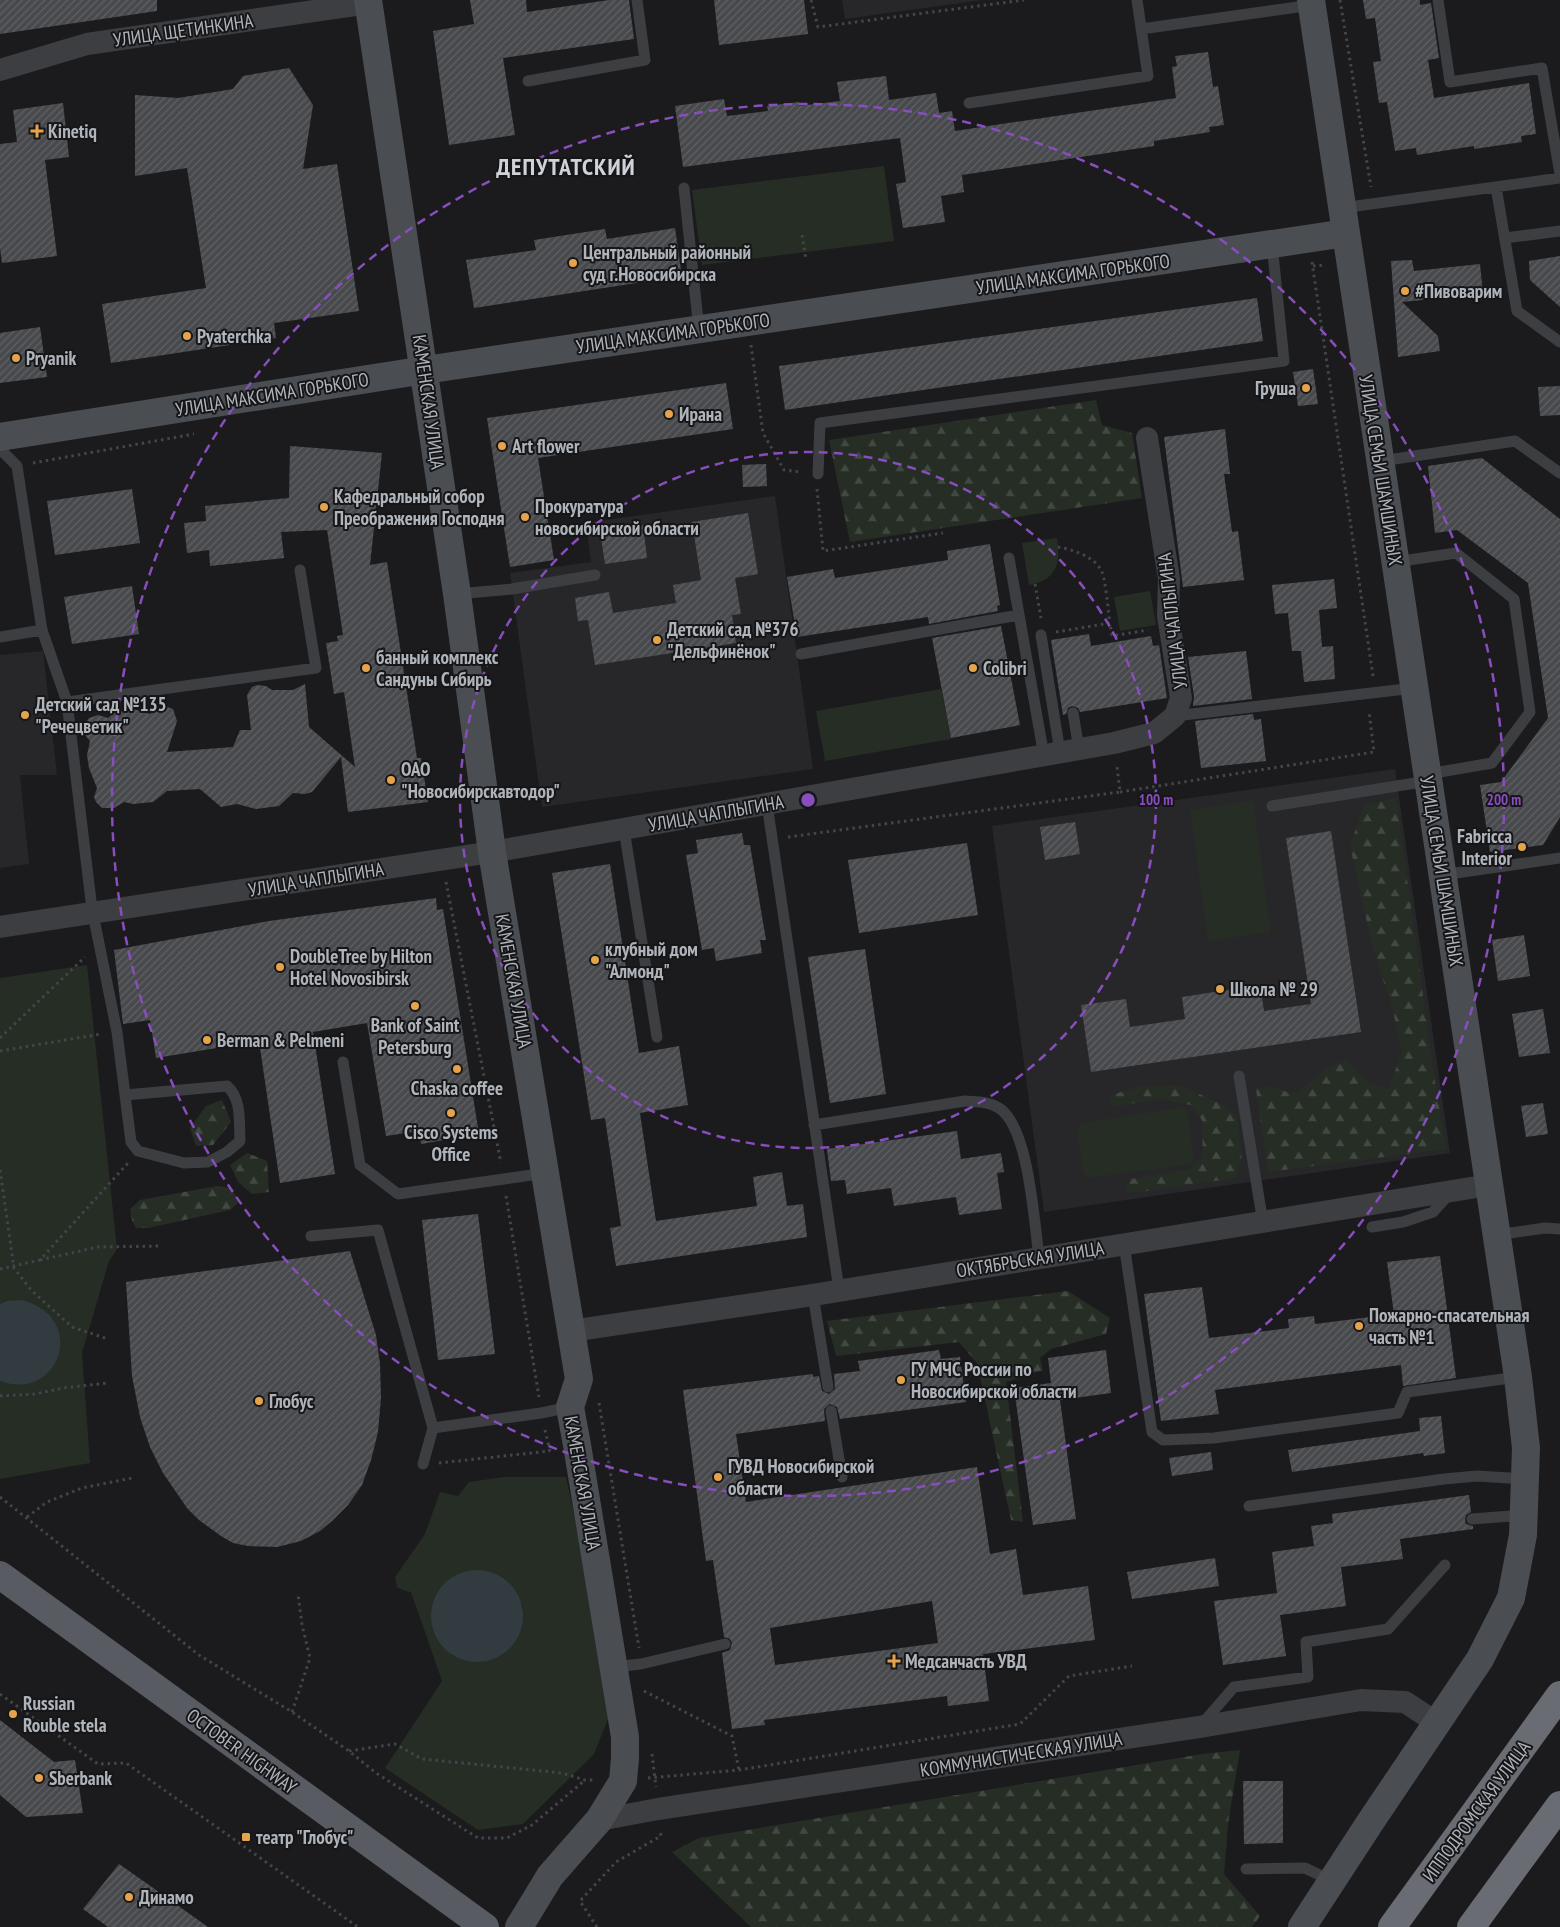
<svg xmlns="http://www.w3.org/2000/svg" width="1560" height="1927" font-family="'PT Sans Narrow',sans-serif">
<style>
.built{fill:#27272a}
.forest{fill:url(#forest-firs)}
.green{fill:#252d25;fill-rule:evenodd}
.water{fill:#313b40}
.building{fill:url(#building-hatch);fill-rule:evenodd}
.lines{fill:none;stroke-linecap:round;stroke-linejoin:round}
.path{stroke:#424549;stroke-width:3;stroke-dasharray:2.5 4;stroke-linecap:butt}
.lane{stroke:#3c3e42;stroke-width:11}
.street{stroke:#3c3e42;stroke-width:22}
.secondary{stroke:#4a4d52;stroke-width:28}
.primary{stroke:#585b61;stroke-width:28}
.highway{stroke:#696c72;stroke-width:28}
.ring{fill:none;stroke:#884ebe;stroke-width:2.5;stroke-dasharray:9 6}
.poi-dot{fill:#e5a44b;stroke:#161618;stroke-width:2}
.labels{text-anchor:middle;stroke-width:4;stroke-linejoin:round;paint-order:stroke}
.street-label{font-size:19px;fill:#afb4bb;stroke:#161618}
.poi-label{font-size:19px;font-weight:bold;fill:#afb4bb;stroke:#161618;text-anchor:start}
.district-label{font-size:24px;font-weight:bold;letter-spacing:1px;fill:#cfd2d8;stroke:#161618}
.centre{fill:#884ebe;stroke:#161618;stroke-width:2.5}
.ring-label{font-size:15px;text-anchor:middle;font-weight:bold;fill:#884ebe;stroke:#161618;stroke-width:4;stroke-linejoin:round;paint-order:stroke}
</style>
<defs>
<pattern id="forest-firs" width="22" height="20" patternUnits="userSpaceOnUse" patternTransform="scale(1.25)"><rect width="22" height="20" fill="#252d25"/><path d="M5 1l3.5 6h-7zM16 11l3.5 6h-7z" fill="#424943"/></pattern>
<pattern id="building-hatch" width="6" height="6" patternUnits="userSpaceOnUse" patternTransform="scale(1.25)"><rect width="6" height="6" fill="#48494d"/><path d="M-1 1l2-2M0 6l6-6M5 7l2-2" fill="none" stroke="#606165"/></pattern>
</defs>
<rect width="100%" height="100%" fill="#1b1b1d"/>
<!-- built -->
<path class="built" d="M842,0H982L845,19Z
M775,496L813,769L542,807L510,573L591,562L586,523Z
M43,651L57,775H20L29,864L0,868V655Z
M1395,769L1450,1153L1044,1212L992,826Z"/>
<!-- forest -->
<path class="forest" d="M1096,400L1102,425L1132,433L1142,498L850,542L829,440Z
M1396,798L1433,1069L1446,1149L1268,1172L1256,1089L1271,1086L1292,1094L1306,1086L1325,1068L1347,1061L1367,1081L1388,1089L1402,1053L1393,1011L1373,949L1350,846L1364,805Z
M1180,1085L1223,1105L1237,1116L1242,1155L1236,1178L1139,1192L1124,1191L1131,1179L1188,1170L1203,1158L1202,1120L1191,1105L1159,1099L1112,1107L1108,1096L1141,1086Z
M222,1100L231,1122L213,1145L196,1146L190,1128L206,1106Z
M247,1153L267,1161L269,1192L252,1194L238,1182L230,1165Z
M217,1186C230,1187 234,1190 239,1202L230,1210L148,1228H136L132,1220L130,1209L140,1200Z
M1068,1291L1110,1318L1106,1334L1051,1349L1040,1358L1043,1370L1006,1382L1023,1522L1011,1520L977,1363L959,1342L836,1356L827,1321Z
M1240,1750L1228,1824L1224,1874L1260,1916L1252,1927H751L672,1852L699,1838L1202,1754Z"/>
<!-- green -->
<path class="green" d="M884,166L894,241L702,265L692,190Z
M1057,538C1061,563 1057,580 1029,585L1022,543Z
M1150,591L1156,625L1120,631L1114,597Z
M941,689L951,739L825,761L816,711Z
M1253,801L1271,932L1208,941L1190,810Z
M87,965L117,1249L109,1261L82,1353L90,1463L0,1479V978Z
M1183,1107L1187,1110L1194,1157L1190,1164L1089,1178L1083,1173L1077,1130L1082,1123Z
M504,1477H566L615,1702L594,1754L523,1824L478,1830L385,1768L442,1681L411,1592L405,1591L397,1587L395,1577L425,1534L440,1492L458,1496L469,1482ZM469,1571C497,1570 513,1582 523,1608L482,1662L466,1661L452,1655L455,1576Z"/>
<!-- water -->
<path class="water" d="M21,1300C89,1316 60,1403 0,1381V1304L7,1301Z
M431 1616a46 46 0 1 1 92 0a46 46 0 1 1-92 0Z"/>
<!-- building -->
<path class="building" d="M0,0H157V11L0,34Z
M470,0H526L527,12L609,0H629L634,39L503,58L515,135L449,145L433,31L474,24Z
M714,0H804L808,34L719,45Z
M1363,0H1420V5L1431,3L1439,58L1428,60L1434,98L1529,83L1536,134L1521,136L1522,142L1474,149V146L1417,155L1416,148L1395,151L1387,102L1379,103L1373,62L1381,61L1375,18L1366,19Z
M1208,52L1213,87L1218,86L1224,125L1209,127L1210,132L1154,141V146L962,175L964,192L941,196L945,222L903,228L896,184L906,182L900,138L683,167L675,106L724,99L727,116L768,111L767,106L799,102V106L840,101L837,82L886,76L889,100L936,93L939,113L952,111L955,131L1176,98L1172,67L1177,66L1175,56Z
M289,68L313,105L303,169L337,164L359,311L274,323L276,338L111,363L102,304L206,288L187,168L135,176V95L178,98L233,89L243,76Z
M63,103L69,157L45,160L57,256L2,263L0,248V144L17,142L13,110Z
M675,228L682,276L474,308L466,260L536,250L534,240L605,229L607,239Z
M1560,256V307L1530,280L1529,261Z
M1412,260L1414,271L1480,264L1483,294L1402,302L1438,336L1440,351L1398,357L1391,261Z
M1257,298L1263,341L785,410L779,366Z
M40,327L47,377L0,383V333Z
M1313,369L1318,404L1298,406L1293,372Z
M726,383L733,429L538,458L554,560L510,567L487,418Z
M1560,386V415L1540,416L1538,387Z
M1225,429L1230,474H1224L1232,532L1238,531L1244,580L1183,587L1164,437Z
M290,446L382,453L370,565L387,562L417,758H421L428,802L348,812L341,757L312,792L305,794L293,793L279,806L256,809L237,804L221,807L200,789L167,791L153,802L133,804L124,802L114,808H102L96,802L94,797L97,788L89,768L87,755L90,741L85,735L84,725L89,718L98,715L108,718L114,713L133,709L150,714L156,708L165,706L173,709L177,721L167,752L233,747L240,730H251L247,695L252,687L257,685L266,686L272,690H293L305,684L309,727L355,767L344,692L334,694L326,643L338,641L337,636L343,635L327,530L281,532L284,558L210,566L209,550L187,553L184,523L206,521L205,506L289,498Z
M1482,458L1560,519V817L1543,845L1490,852L1480,785L1501,782L1548,718L1528,583L1457,530L1435,533L1428,466Z
M766,464L767,486L743,487L742,465Z
M132,489L140,543L55,555L47,501Z
M748,513L758,574L735,578L741,614L732,615L736,643L595,665L588,620L578,621L575,598L609,592L613,613L676,603L673,585L701,580L692,522Z
M643,525L647,558L605,564L600,531Z
M990,544L1000,605L997,606L998,611L929,624L928,617L797,637L787,577L833,569L835,578L948,560L947,551Z
M1334,579L1337,608L1319,610L1322,647L1333,646L1335,679L1304,682L1301,651H1292L1288,613L1275,614L1272,585Z
M132,586L139,634L72,644L64,597Z
M1001,626L1020,725L951,738L932,638Z
M1089,634L1091,646L1151,636L1153,646L1159,645L1167,698L1080,712L1078,708L1072,706L1068,708L1066,714L1063,715L1051,640Z
M1246,651L1252,699L1193,706L1194,696L1188,657Z
M1253,714L1254,720L1261,719L1266,761L1201,768L1195,721Z
M1075,822L1080,854L1045,860L1040,827Z
M1331,831L1361,1032L1091,1072L1081,1005L1126,999L1130,1027L1185,1019L1182,997L1260,985L1264,1011L1311,1004L1286,838Z
M742,833L744,845H750L766,940H760L762,953L716,961L714,948L702,950L686,855L698,853L696,840Z
M967,843L978,915L859,933L848,860Z
M610,864L639,1053L679,1046L688,1105L640,1113L656,1221L757,1206L753,1177L782,1172L787,1206L803,1204L807,1237L616,1266L610,1228L621,1226L605,1118L591,1120L552,873Z
M436,898L437,910L443,909L479,1134L421,1144L419,1131L386,1136L367,1023L313,1032L335,1174L280,1183L259,1041L156,1058L150,1020L123,1024L114,950L269,921Z
M1524,935L1530,976L1498,981L1492,940Z
M865,949L886,1094L830,1103L808,957Z
M1543,1009L1550,1053L1519,1057L1512,1014Z
M1543,1103L1548,1134L1526,1137L1521,1106Z
M957,1131L961,1159L1001,1153L1004,1172L997,1173L1002,1209L959,1215L956,1197L894,1206L891,1188L847,1194L845,1180L831,1181L827,1149Z
M478,1214L495,1354L438,1360L422,1220Z
M350,1251L376,1335L380,1364L381,1398L378,1432L371,1460L362,1485L348,1505L332,1521L320,1531L301,1541L277,1547L248,1546L233,1543L221,1536L199,1520L187,1508L163,1473L150,1447L140,1417L132,1376L126,1282Z
M1440,1256L1456,1378L1403,1386L1401,1365L1215,1390L1219,1414L1161,1421L1144,1294L1202,1287L1209,1338L1289,1328L1288,1319L1314,1316L1315,1324L1394,1314L1387,1262Z
M939,1350L941,1359L960,1357L966,1402L840,1419L837,1407L830,1404L824,1409L825,1421L736,1434L746,1502L977,1467L990,1554L1016,1549L1023,1595L1088,1586L1095,1640L983,1654L989,1701L948,1706L947,1696L764,1720L765,1725L732,1729L722,1653L730,1650L732,1643L730,1639L724,1637L713,1560L706,1561L683,1390L813,1374V1377L819,1376L822,1391L829,1394L835,1389L834,1374L860,1371L858,1361ZM932,1601L938,1643L775,1665L770,1628Z
M1106,1350L1111,1393L1060,1400L1076,1519L1033,1525L1014,1388L1051,1383L1048,1358Z
M1441,1416L1445,1453L1424,1456L1423,1453L1292,1472L1288,1450L1420,1431L1419,1418Z
M1211,1452L1213,1470L1172,1476L1169,1458Z
M1469,1495L1471,1512L1466,1515L1465,1520L1466,1524L1473,1526V1529L1400,1539L1403,1559L1341,1567L1346,1606L1280,1615L1286,1656L1223,1665L1214,1601L1277,1593L1272,1552L1314,1546L1311,1526L1333,1523L1332,1514Z
M1215,1558L1219,1586L1132,1599L1127,1572Z
M0,1720L54,1762L75,1760L83,1813L26,1817L0,1795Z
M1243,1781H1283V1843L1244,1844Z
M119,1864L149,1885L208,1927H108L83,1909Z"/>
<g class="lines">
<!-- path -->
<path class="path" d="M811,0L818,27L1024,0
M1340,0L1371,187
M802,235L806,260
M1312,262L1373,676
M1313,266L1325,265
M751,345L763,433L784,470L801,472
M33,463L194,434
M817,489L823,551L943,533
M1058,547C1073,550 1095,556 1102,572C1106,582 1108,611 1110,623
M1035,584L1041,618
M1056,632L1110,623L1112,636L1148,630
M1120,792L1374,752L1369,711
M788,837L1120,792L1117,766
M446,882L501,1163
M0,1038L85,957
M0,1051L101,1034
M0,1170L14,1268L31,1290L72,1327L108,1339
M506,1196L539,1397
M40,1260L98,1247L162,1246
M0,1269L40,1260L128,1163
M0,1396L35,1394L63,1388L107,1383
M599,1403L639,1648
M545,1430L550,1452
M439,1463L550,1451
M0,1497L199,1655L292,1712L349,1751L376,1773L478,1838H507L532,1825L584,1781
M27,1517L47,1502L82,1488L132,1478
M644,1691L732,1736L739,1770
M0,1694L98,1764L126,1763L358,1927
M292,1712L310,1658L302,1625L298,1594
M349,1751L395,1744L422,1759L562,1773L585,1780H595
M652,1754L656,1787
M648,1778L739,1770L1020,1724L1069,1676L1132,1666
M597,1927L580,1901L616,1862L661,1836L660,1831"/>
<!-- lane -->
<path class="lane" d="M1438,0L1450,82L1542,68L1560,174
M1141,29L1312,5
M528,81L645,60L637,0
M969,103L1148,76L1137,0
M1496,187L1517,311L1560,342
M684,188L699,330
M1342,208L1560,178
M1505,238L1560,231
M0,449L17,466L42,630L0,637
M1381,461L1515,441L1560,473
M818,474L820,423L1284,361L1272,244
M1009,558L1044,756
M1395,562L1456,553L1514,599L1530,712L1492,763L1428,774
M457,594L512,589L595,575
M42,630L67,702
M1041,635L1060,752
M801,654L1019,615
M1073,713L1079,749
M1175,716L1414,688
M767,804L839,1290
M1272,806L1428,781
M624,829L657,1037
M1442,875L1560,858
M343,1062L360,1165L398,1194L546,1173
M1239,1076L1263,1223
M125,1095L227,1086C242,1099 239,1122 240,1141L227,1152L208,1162L184,1163L138,1151L131,1142L117,1032L92,909L67,702L316,668L300,570
M814,1125L965,1101C977,1102 988,1101 999,1108C1029,1127 1034,1222 1039,1257
M1372,1227L1403,1222L1433,1212L1450,1193
M1496,1235L1545,1228L1560,1229
M311,1236L378,1230L433,1428L423,1464
M1124,1244L1152,1432L1163,1440L1214,1438L1398,1413L1407,1392L1518,1377
M813,1295L828,1387
M831,1411L842,1477
M433,1428L541,1413L570,1407
M1249,1506L1444,1479L1477,1476L1525,1479
M1472,1519L1524,1515
M614,1667L641,1664L725,1644
M1202,1724L1234,1687L1308,1677L1306,1642L1388,1629L1445,1565
M1246,1869L1305,1868L1332,1881"/>
<!-- street -->
<path class="street" d="M0,70L87,44L369,3
M0,927L492,852L1114,743L1154,733L1175,716L1181,698L1168,616L1169,579L1147,438
M571,1331L813,1295L1489,1185
M599,1820L658,1809L1199,1727L1361,1700L1405,1702L1437,1723"/>
<!-- secondary -->
<path class="secondary" d="M368,0L457,594L492,852L579,1379L570,1407L577,1445L625,1737V1758L623,1781L599,1820L550,1876L519,1927
M0,437L425,370L1346,233
M1302,1927L1371,1821L1480,1659L1511,1598L1523,1535L1526,1448L1518,1377L1311,0"/>
<!-- primary -->
<path class="primary" d="M0,1575L485,1927"/>
<!-- highway -->
<path class="highway" d="M1392,1927L1560,1695
M1471,1927L1560,1805"/>
</g>
<!-- distance rings -->
<g class="ring">
<circle cx="808" cy="800" r="348"/>
<circle cx="808" cy="800" r="696"/>
</g>
<!-- markers -->
<g class="poi-dot">
<path d="M34.5 123.5h5v5h5v5h-5v5h-5v-5h-5v-5h5z"/>
<circle cx="573" cy="263" r="5"/>
<circle cx="1405" cy="291" r="5"/>
<circle cx="187" cy="336" r="5"/>
<circle cx="16" cy="358" r="5"/>
<circle cx="1306" cy="388" r="5"/>
<circle cx="669" cy="414" r="5"/>
<circle cx="502" cy="446" r="5"/>
<circle cx="324" cy="507" r="5"/>
<circle cx="525" cy="517" r="5"/>
<circle cx="657" cy="640" r="5"/>
<circle cx="366" cy="668" r="5"/>
<circle cx="973" cy="668" r="5"/>
<circle cx="25" cy="715" r="5"/>
<circle cx="391" cy="780" r="5"/>
<circle cx="1522" cy="847" r="5"/>
<circle cx="595" cy="960" r="5"/>
<circle cx="280" cy="967" r="5"/>
<circle cx="1220" cy="989" r="5"/>
<circle cx="415" cy="1006" r="5"/>
<circle cx="207" cy="1040" r="5"/>
<circle cx="457" cy="1069" r="5"/>
<circle cx="451" cy="1113" r="5"/>
<circle cx="1359" cy="1326" r="5"/>
<circle cx="901" cy="1380" r="5"/>
<circle cx="259" cy="1401" r="5"/>
<circle cx="718" cy="1477" r="5"/>
<path d="M891.5 1653.5h5v5h5v5h-5v5h-5v-5h-5v-5h5z"/>
<circle cx="13" cy="1714" r="5"/>
<circle cx="39" cy="1778" r="5"/>
<rect x="241" y="1832" width="10" height="10" rx="2.5"/>
<circle cx="129" cy="1897" r="5"/>
</g>
<g class="labels">
<!-- street labels -->
<g class="street-label">
<text transform="translate(183 30) rotate(-8)" y="7">УЛИЦА ЩЕТИНКИНА</text>
<text transform="translate(1073 274) rotate(-8)" y="7">УЛИЦА МАКСИМА ГОРЬКОГО</text>
<text transform="translate(673 333) rotate(-8)" y="7">УЛИЦА МАКСИМА ГОРЬКОГО</text>
<text transform="translate(272 394) rotate(-9)" y="7">УЛИЦА МАКСИМА ГОРЬКОГО</text>
<text transform="translate(429 402) rotate(82)" y="7">КАМЕНСКАЯ УЛИЦА</text>
<text transform="translate(1381 470) rotate(81)" y="7">УЛИЦА СЕМЬИ ШАМШИНЫХ</text>
<text transform="translate(1172 621) rotate(-97)" y="7">УЛИЦА ЧАПЛЫГИНА</text>
<text transform="translate(716 813) rotate(-10)" y="7">УЛИЦА ЧАПЛЫГИНА</text>
<text transform="translate(1442 871) rotate(81)" y="7">УЛИЦА СЕМЬИ ШАМШИНЫХ</text>
<text transform="translate(316 879) rotate(-9)" y="7">УЛИЦА ЧАПЛЫГИНА</text>
<text transform="translate(514 981) rotate(80)" y="7">КАМЕНСКАЯ УЛИЦА</text>
<text transform="translate(1030 1259) rotate(-9)" y="7">ОКТЯБРЬСКАЯ УЛИЦА</text>
<text transform="translate(583 1483) rotate(80)" y="7">КАМЕНСКАЯ УЛИЦА</text>
<text transform="translate(242 1751) rotate(36)" y="7">OCTOBER HIGHWAY</text>
<text transform="translate(1021 1754) rotate(-9)" y="7">КОММУНИСТИЧЕСКАЯ УЛИЦА</text>
<text transform="translate(1476 1811) rotate(-54)" y="7">ИППОДРОМСКАЯ УЛИЦА</text>
</g>
<!-- poi labels -->
<g class="poi-label">
<text x="48" y="138">Kinetiq</text>
<text x="583" y="259">Центральный районный<tspan x="583" dy="22">суд г.Новосибирска</tspan></text>
<text x="1415" y="298">#Пивоварим</text>
<text x="197" y="343">Pyaterchka</text>
<text x="26" y="365">Pryanik</text>
<text x="1296" y="395" text-anchor="end">Груша</text>
<text x="679" y="421">Ирана</text>
<text x="512" y="453">Art flower</text>
<text x="334" y="503">Кафедральный собор<tspan x="334" dy="22">Преображения Господня</tspan></text>
<text x="535" y="513">Прокуратура<tspan x="535" dy="22">новосибирской области</tspan></text>
<text x="667" y="636">Детский сад №376<tspan x="667" dy="22">"Дельфинёнок"</tspan></text>
<text x="376" y="664">банный комплекс<tspan x="376" dy="22">Сандуны Сибирь</tspan></text>
<text x="983" y="675">Colibri</text>
<text x="35" y="711">Детский сад №135<tspan x="35" dy="22">"Речецветик"</tspan></text>
<text x="401" y="776">ОАО<tspan x="401" dy="22">"Новосибирскавтодор"</tspan></text>
<text x="1512" y="843" text-anchor="end">Fabricca<tspan x="1512" dy="22">Interior</tspan></text>
<text x="605" y="956">клубный дом<tspan x="605" dy="22">"Алмонд"</tspan></text>
<text x="290" y="963">DoubleTree by Hilton<tspan x="290" dy="22">Hotel Novosibirsk</tspan></text>
<text x="1230" y="996">Школа № 29</text>
<text x="415" y="1032" text-anchor="middle">Bank of Saint<tspan x="415" dy="22">Petersburg</tspan></text>
<text x="217" y="1047">Berman &amp; Pelmeni</text>
<text x="457" y="1095" text-anchor="middle">Chaska coffee</text>
<text x="451" y="1139" text-anchor="middle">Cisco Systems<tspan x="451" dy="22">Office</tspan></text>
<text x="1369" y="1322">Пожарно-спасательная<tspan x="1369" dy="22">часть №1</tspan></text>
<text x="911" y="1376">ГУ МЧС России по<tspan x="911" dy="22">Новосибирской области</tspan></text>
<text x="269" y="1408">Глобус</text>
<text x="728" y="1473">ГУВД Новосибирской<tspan x="728" dy="22">области</tspan></text>
<text x="905" y="1668">Медсанчасть УВД</text>
<text x="23" y="1710">Russian<tspan x="23" dy="22">Rouble stela</tspan></text>
<text x="49" y="1785">Sberbank</text>
<text x="256" y="1844">театр "Глобус"</text>
<text x="139" y="1904">Динамо</text>
</g>
<!-- district labels -->
<g class="district-label">
<text x="566" y="175">ДЕПУТАТСКИЙ</text>
</g>
</g>
<circle cx="808" cy="800" r="8" class="centre"/>
<g class="ring-label">
<text x="1156" y="805">100 m</text>
<text x="1504" y="805">200 m</text>
</g>
</svg>
